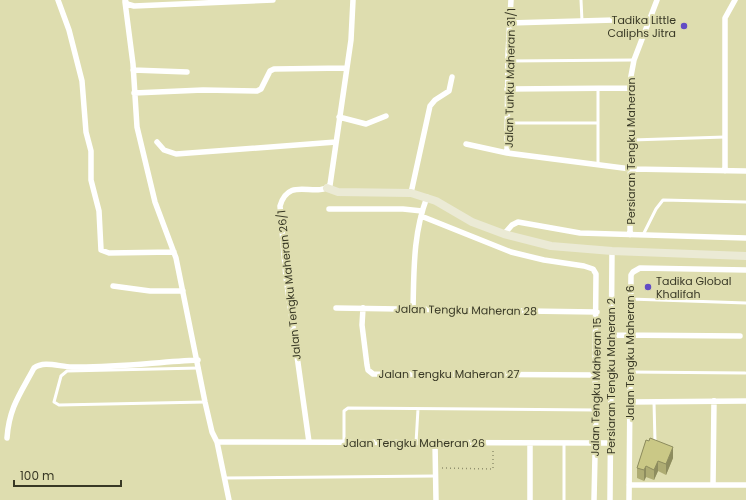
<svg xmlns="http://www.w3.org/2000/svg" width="746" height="500" font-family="Poppins,sans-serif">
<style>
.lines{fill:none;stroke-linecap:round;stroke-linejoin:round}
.path{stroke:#91916f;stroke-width:1.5;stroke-dasharray:1 3;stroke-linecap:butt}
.lane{stroke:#fff;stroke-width:3}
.street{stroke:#fff;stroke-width:5.5}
.secondary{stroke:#ebead5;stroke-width:8}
.wall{fill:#aeac73}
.shaded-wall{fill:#8d8c5e}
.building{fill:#cac886;stroke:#8d8c5e}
.poi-dot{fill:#624cc5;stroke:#deddaf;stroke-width:1.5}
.labels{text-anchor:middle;stroke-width:4;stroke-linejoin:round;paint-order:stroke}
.poi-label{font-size:11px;fill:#383825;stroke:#deddaf;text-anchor:end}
.street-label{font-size:11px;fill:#383825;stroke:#deddaf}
</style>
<rect width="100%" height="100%" fill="#deddaf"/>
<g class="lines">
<!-- path -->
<path class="path" d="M442,468L493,469V448"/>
<!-- lane -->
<path class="lane" d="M581,0L582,21
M507,61L634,60
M598,89V165
M507,123H598
M632,140L725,137
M643,235L656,209L663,200L746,202
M630,299L746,303
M199,368L67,371L61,376L54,402L59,405L205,402
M629,372L745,373
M654,402L655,442
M344,442V411L348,408L596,410
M416,443L418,409
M564,444V500
M224,478L435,476"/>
<!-- street -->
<path class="street" d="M58,0L69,30L82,81L86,132L91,151V180L99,211L101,250L109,253L174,252
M125,0L127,4L134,6L273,0
M125,2L133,64L137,127L155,202L176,258L205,402L212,432L217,442L229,500
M509,23L650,19
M133,70L187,72
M507,89L629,88
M134,93L203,90L257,91L261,89L270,71L274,69L346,68
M339,117L366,124L386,116
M157,142L164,150L176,154L336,142
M466,144L507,153L631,169L746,171
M507,153L508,54L511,0
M725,171V18L735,0
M411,193L430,106L435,100L449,91L452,77
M329,209H403L422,211
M421,216L511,252L544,260L584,266L593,269L596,274L595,375L596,410L594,500
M504,234L512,225L518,222L580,233L746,238
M630,235L631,76L634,60L657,0
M113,286L150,291H183
M336,308L597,312
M363,308L362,325L367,365L368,370L373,374L595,375
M413,309C414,270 413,234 427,197
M612,335L740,336
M630,402L746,401
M7,438C9,408 20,394 34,368C44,360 60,367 72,367C114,368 156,362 198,360
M217,442L611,443
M309,442L286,277L280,206C289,175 316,199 330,185L351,40L353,0
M435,443L436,500
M629,485H746
M713,485L714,401
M530,500V444
M610,500L612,251
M629,500L631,275L633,272L640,268L746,270"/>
<!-- secondary -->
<path class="secondary" d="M327,188L338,192L411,193L436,201L472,222L504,234L551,246L612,251L746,256"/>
</g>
<!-- wall -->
<path class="wall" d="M646,440L673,458L666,475L658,471L654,480L646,477L644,481L637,478V468Z"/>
<!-- shaded-wall -->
<path class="shaded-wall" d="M673,447V458L666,475V464Z
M658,461V471L654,480V470Z
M646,466V477L644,481V470Z"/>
<!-- building -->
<path class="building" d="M650,438L673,447L666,464L658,461L654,470L646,466L644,470L637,468L646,440L649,441Z"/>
<!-- markers -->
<g class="poi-dot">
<circle cx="684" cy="26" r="4"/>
<circle cx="648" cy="287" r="4"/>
</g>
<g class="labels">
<!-- poi labels -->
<g class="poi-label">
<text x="676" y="24">Tadika Little<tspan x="676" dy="13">Caliphs Jitra</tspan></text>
<text x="656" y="285" text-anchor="start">Tadika Global<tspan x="656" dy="13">Khalifah</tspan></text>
</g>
<!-- street labels -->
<g class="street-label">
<text transform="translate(510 78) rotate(-89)" y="4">Jalan Tunku Maheran 31/1</text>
<text transform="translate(631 151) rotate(-90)" y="4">Persiaran Tengku Maheran</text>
<text transform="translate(289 285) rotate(-96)" y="4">Jalan Tengku Maheran 26/1</text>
<text transform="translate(466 310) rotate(1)" y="4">Jalan Tengku Maheran 28</text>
<text transform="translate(630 353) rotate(-90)" y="4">Jalan Tengku Maheran 6</text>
<text x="449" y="378">Jalan Tengku Maheran 27</text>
<text transform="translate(611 376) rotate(-90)" y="4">Persiaran Tengku Maheran 2</text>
<text transform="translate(596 387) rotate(-89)" y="4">Jalan Tengku Maheran 15</text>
<text x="414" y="447">Jalan Tengku Maheran 26</text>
</g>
</g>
<!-- scale -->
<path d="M14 480v6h107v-6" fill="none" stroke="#383825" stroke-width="2"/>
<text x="20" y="480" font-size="12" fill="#383825" stroke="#deddaf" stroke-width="3" paint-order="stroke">100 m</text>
</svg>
